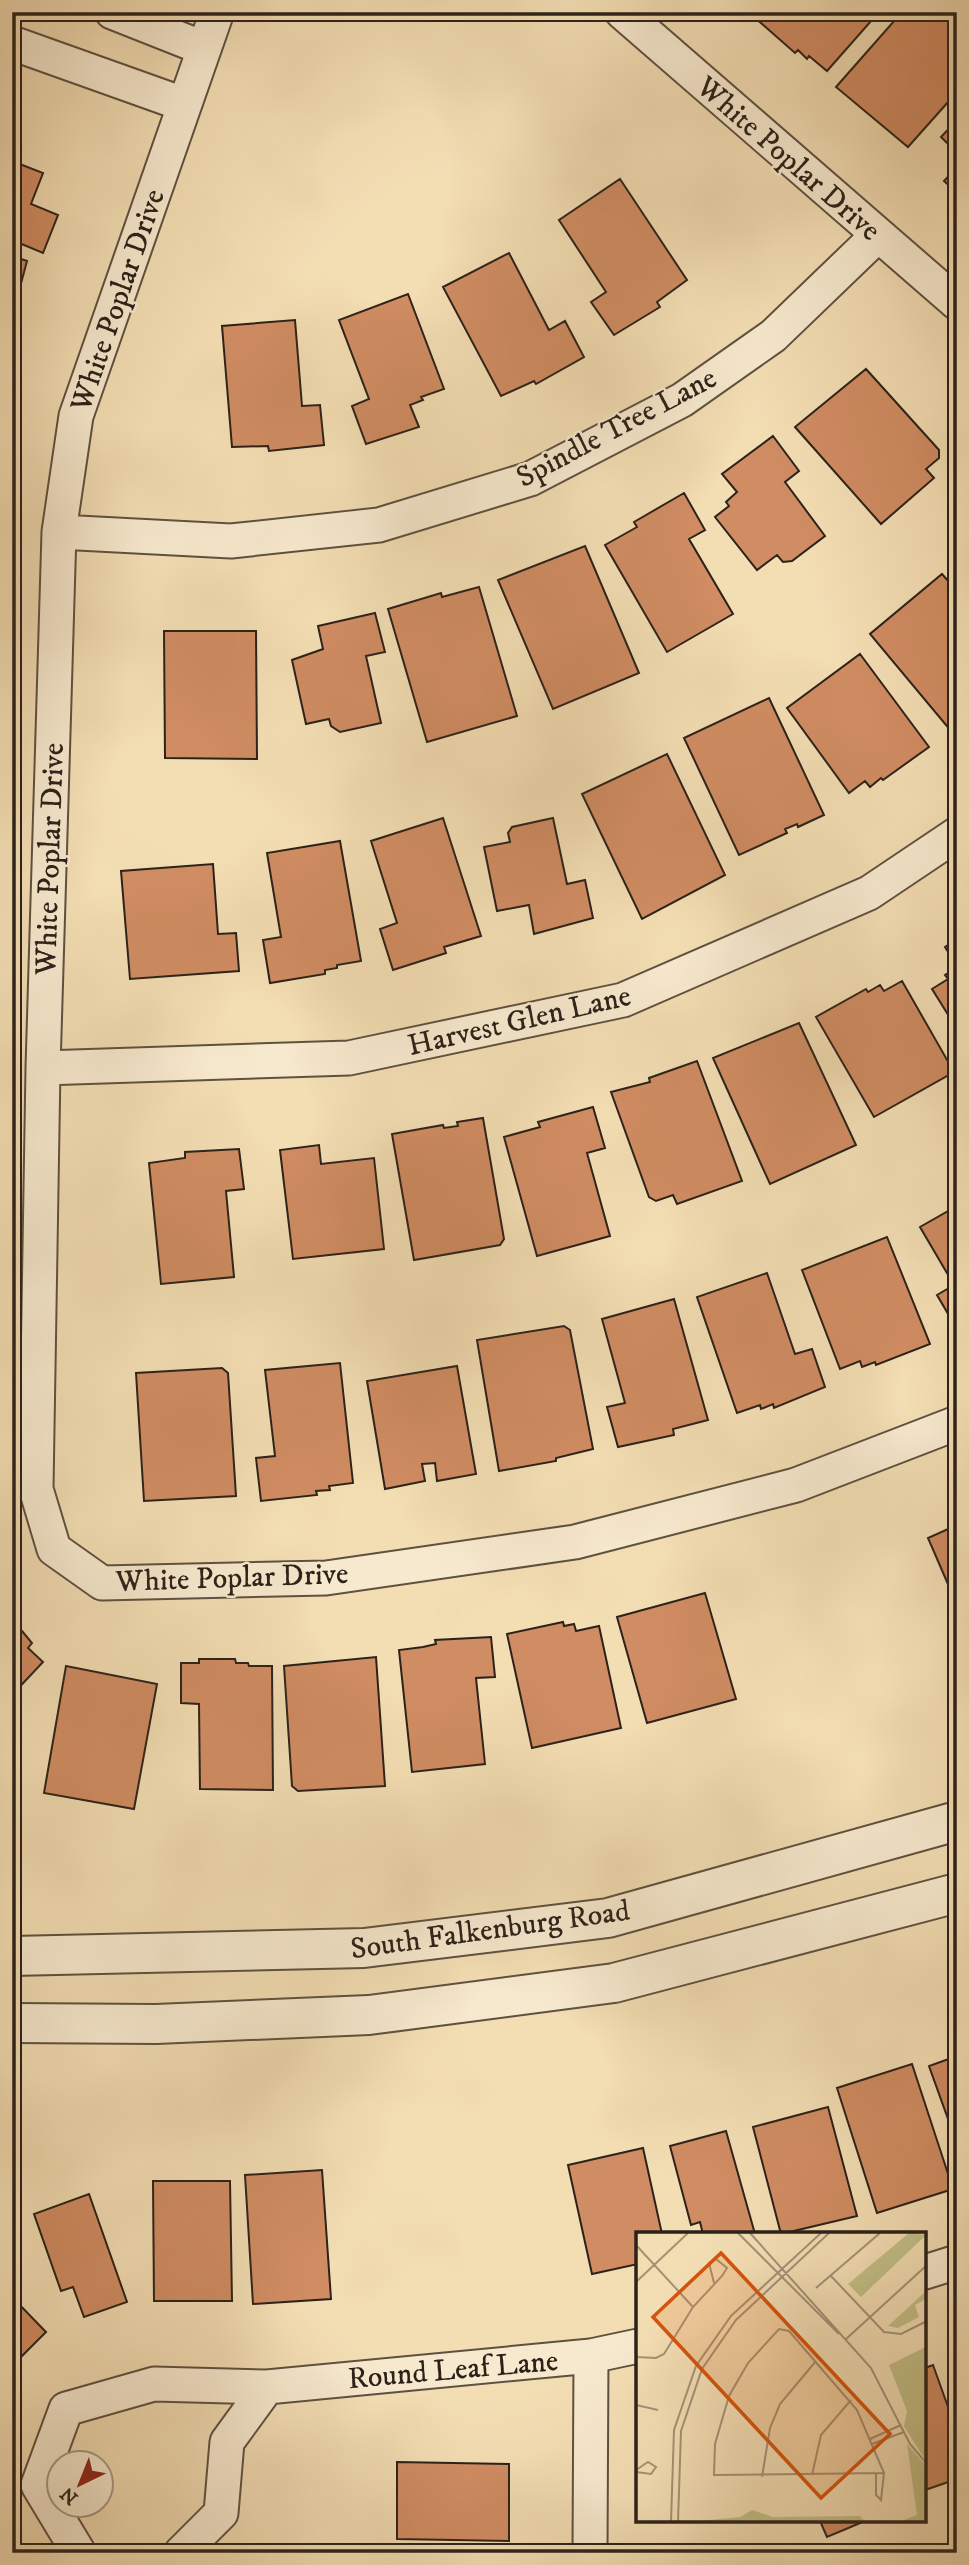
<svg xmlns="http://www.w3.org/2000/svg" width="969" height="2565" font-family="'IM FELL DW Pica',serif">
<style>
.building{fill:#d08c62;stroke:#2c221a;stroke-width:2}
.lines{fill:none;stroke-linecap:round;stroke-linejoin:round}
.minor-casing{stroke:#5e5140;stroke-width:37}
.tertiary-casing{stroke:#5e5140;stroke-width:42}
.minor{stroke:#f7e9ce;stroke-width:33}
.tertiary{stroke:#f7e9ce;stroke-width:38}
.labels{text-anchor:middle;stroke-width:5;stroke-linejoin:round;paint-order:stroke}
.street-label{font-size:30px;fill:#2c221a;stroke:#f7e9ce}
.inset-road{fill:none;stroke:#a39276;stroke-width:2}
.view{fill:#d5540d;fill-opacity:0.15;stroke:#d5540d;stroke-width:3.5}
.inset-edge{fill:none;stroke:#2c221a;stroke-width:3.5}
</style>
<rect width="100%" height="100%" fill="#f3ddb3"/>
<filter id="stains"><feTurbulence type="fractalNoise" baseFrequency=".00286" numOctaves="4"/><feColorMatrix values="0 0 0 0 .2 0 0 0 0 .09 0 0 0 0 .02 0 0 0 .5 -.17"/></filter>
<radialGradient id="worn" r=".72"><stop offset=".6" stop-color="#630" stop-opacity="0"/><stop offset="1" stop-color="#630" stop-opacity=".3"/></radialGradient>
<!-- building -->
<path class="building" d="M756,12H879L827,71L809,56L807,59L798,50L795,53L753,16Z
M902,12H957V92L908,147L836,87Z
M957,120V160L950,154L954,150L941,137Z
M12,161L43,173L31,204L58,215L43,253L12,240Z
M957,167V193L944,181Z
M620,179L687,280L657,302L660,307L614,335L591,302L606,292L559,220Z
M509,253L549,330L565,321L584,357L536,384L534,381L501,396L443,287Z
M12,256L27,261L14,310H12Z
M408,294L444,389L421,397L423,400L410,405L419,427L366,444L352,406L369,399L339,320Z
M295,320L302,406L320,405L324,445L269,451L268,446L232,447L222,326Z
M866,369L939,450V458L926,469L934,478L881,524L795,427Z
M773,436L799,471L785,482L825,536L792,561L783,562L777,555L757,570L715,517L729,506L726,502L737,492L722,474Z
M684,493L705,530L689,539L733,614L667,652L605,545L637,527L634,522Z
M585,546L639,673L553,709L498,580Z
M942,574L957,591L956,737L870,634Z
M479,587L517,716L427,742L388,609L441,593L442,597Z
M375,613L385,652L366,656L381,723L340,732L331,726L329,719L306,724L292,660L323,649L318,626Z
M164,631H256L257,759L165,758Z
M860,654L929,747L883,780L881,778L870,787L865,781L849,793L787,708Z
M769,698L824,815L798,827L797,824L785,829L787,833L739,855L684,738Z
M667,754L725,875L642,919L582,794Z
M443,818L481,936L444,947L446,953L393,970L380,929L397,923L371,841Z
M553,818L567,884L585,880L593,918L534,934L529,905L497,911L484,847L510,842L508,833L512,827Z
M340,841L361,961L337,965V968L325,970V974L270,983L263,940L281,937L267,853Z
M213,864L218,934L236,933L239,971L130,979L121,871Z
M957,939V966L945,947Z
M957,967V1029L932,989L948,979L945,975Z
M902,981L954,1072L874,1117L816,1017L866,989L868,992L880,985L884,991Z
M799,1023L856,1145L770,1184L713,1058Z
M697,1061L742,1181L677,1204L673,1195L656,1201L649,1197L611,1092L650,1082L649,1078Z
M593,1107L605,1148L587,1153L610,1236L537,1256L504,1137L540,1127L538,1122Z
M483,1118L504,1239L500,1245L414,1260L392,1134L443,1125L444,1128L458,1126L457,1122Z
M319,1145L321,1164L374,1158L384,1249L293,1259L280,1150Z
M239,1149L244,1189L226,1191L234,1277L161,1284L149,1163L185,1158V1152Z
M957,1206V1329L937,1295L954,1285L920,1227Z
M887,1237L930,1344L876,1365L875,1362L862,1367L860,1361L840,1369L802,1270Z
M767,1273L795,1354L812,1349L825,1387L774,1408L773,1404L761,1409L760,1405L737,1413L697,1297Z
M674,1299L708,1420L673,1429L674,1435L618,1447L607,1407L625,1403L602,1319Z
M564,1326L570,1330L593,1449L556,1458V1461L499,1471L477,1340Z
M340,1363L353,1483L329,1486L330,1490L316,1491L317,1495L261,1501L256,1458L275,1456L265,1370Z
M457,1366L476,1474L437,1481L435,1463L422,1464L425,1481L385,1489L367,1381Z
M222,1368L228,1373L236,1496L144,1501L136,1373Z
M957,1525V1605L928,1538Z
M705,1593L736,1699L647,1723L617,1617Z
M12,1619L32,1643L28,1648L43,1662L12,1695Z
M563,1622L564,1626L574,1624L576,1631L599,1626L621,1728L532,1748L507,1634Z
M491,1637L495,1677L476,1678L485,1764L412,1772L399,1650L423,1647L436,1644L435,1640Z
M376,1657L385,1786L298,1791L292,1786L284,1666Z
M199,1659H235L236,1663H248L249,1666H272L273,1790L200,1789L199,1704L181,1703V1663H199Z
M66,1666L157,1684L134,1809L44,1793Z
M957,2056V2144L929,2066Z
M912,2064L953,2189L877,2213L837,2088Z
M828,2107L857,2216L781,2234L753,2127Z
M726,2131L755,2234H703L700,2222L691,2225L670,2146Z
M643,2148L662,2234H638V2264L592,2274L568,2165Z
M322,2170L331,2299L253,2304L245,2175Z
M153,2181H230L232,2301H154Z
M89,2194L127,2302L84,2317L73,2287L61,2291L34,2214Z
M12,2297L46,2332L15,2363L12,2360Z
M933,2365L957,2432V2479L925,2490V2368Z
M397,2462L509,2464V2541L397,2539Z
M820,2521H865L827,2537Z"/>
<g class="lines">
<defs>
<path id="minor" d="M112,12L203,48
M217,12L76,416L59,532L43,1068L36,1489L54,1549L102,1583L326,1578L575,1542L796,1485L957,1423
M622,12L957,303
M12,43L183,104
M59,532L231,541L379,525L530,479L682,400L773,336L878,235
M43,1068L349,1058L623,1000L869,893L957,834
M925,2272L957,2262
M79,2553L38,2485L66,2409L154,2384L267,2387L591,2356L638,2346
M181,2553L221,2513L227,2442L267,2387
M590,2553L591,2356"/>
<path id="tertiary" d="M12,1956L364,1948L608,1918L957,1821
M12,2023L156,2024L369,2015L614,1983L957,1893"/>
</defs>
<!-- minor casing -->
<use href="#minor" class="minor-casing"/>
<!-- tertiary casing -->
<use href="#tertiary" class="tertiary-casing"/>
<!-- minor -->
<use href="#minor" class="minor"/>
<!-- tertiary -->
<use href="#tertiary" class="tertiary"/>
</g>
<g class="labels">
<!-- street labels -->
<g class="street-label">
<text transform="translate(789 158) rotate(41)" y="10">White Poplar Drive</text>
<text transform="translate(117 300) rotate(-71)" y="10">White Poplar Drive</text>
<text transform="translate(616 427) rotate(-28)" y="10">Spindle Tree Lane</text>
<text transform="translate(49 859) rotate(-88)" y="10">White Poplar Drive</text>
<text transform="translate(519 1020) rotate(-13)" y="10">Harvest Glen Lane</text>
<text transform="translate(232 1577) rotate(-2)" y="10">White Poplar Drive</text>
<text transform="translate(490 1929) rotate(-8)" y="10">South Falkenburg Road</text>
<text transform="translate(453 2369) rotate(-5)" y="10">Round Leaf Lane</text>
</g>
</g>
<!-- overview -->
<g transform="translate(636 2232)">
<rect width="290" height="290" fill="#f3ddb3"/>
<path d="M273,1L290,3L225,65L212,52ZM290,59V67L279,73L283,85L262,96L252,94ZM290,115V229L268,194L271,179L253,133ZM271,212L290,234V290H263L281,283ZM116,278L137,285L224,284L230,290H53L104,285Z" fill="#c3bf87"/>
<path class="inset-road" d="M102,1L203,102M114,1L235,136L274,212L291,232M0,13L57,75M194,43L248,100L265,102L291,89M0,50L52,1M180,56L244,1M209,108L291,33M0,125L20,126L28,122L57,75L86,44L91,36L80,27L73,31L78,51M0,173L22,178M234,207L265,193M236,212L268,200M0,238L12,230L20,235L15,242L0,240M240,241V263L245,268L248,241L221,178L153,99L143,97L112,131L93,164L79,212L78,243L248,241M176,243L185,203L215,168M126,245L134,196L144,172L180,129M35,290L38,198L60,134L95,84L185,1M42,290L45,199L66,137L100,88L193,1"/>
<path class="view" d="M85,21L254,202L185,266L17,85Z"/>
<rect width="290" height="290" class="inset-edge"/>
</g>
<!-- margin -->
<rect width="969" height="2565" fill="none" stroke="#f3ddb3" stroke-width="42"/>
<rect x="14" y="14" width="941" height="2537" fill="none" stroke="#2c221a" stroke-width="3.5"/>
<rect x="21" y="21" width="927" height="2523" fill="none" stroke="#2c221a" stroke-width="2"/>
<!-- north arrow -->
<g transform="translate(80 2484) rotate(223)"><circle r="33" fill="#f7e9ce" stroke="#a69986" stroke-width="2"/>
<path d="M0-5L12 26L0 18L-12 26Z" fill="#8f2418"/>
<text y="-10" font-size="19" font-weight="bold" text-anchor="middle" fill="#2c221a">N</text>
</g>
<rect width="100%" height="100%" filter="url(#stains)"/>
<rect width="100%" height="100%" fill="url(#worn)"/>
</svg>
